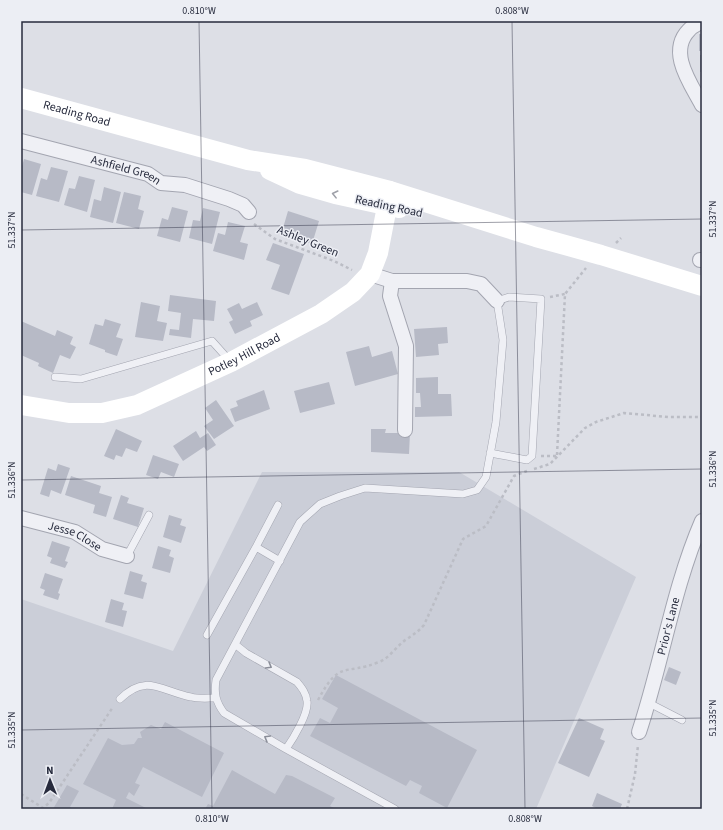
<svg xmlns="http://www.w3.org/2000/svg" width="723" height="830" font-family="'Source Sans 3',sans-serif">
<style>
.built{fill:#cbced8}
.building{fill:#b7bac6}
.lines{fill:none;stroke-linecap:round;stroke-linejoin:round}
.lane-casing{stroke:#a3a5b0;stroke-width:8}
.street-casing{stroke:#a3a5b0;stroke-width:16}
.path{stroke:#bbbdc5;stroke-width:2.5;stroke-dasharray:3 3;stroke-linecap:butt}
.lane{stroke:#eff0f5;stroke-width:7}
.street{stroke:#eff0f5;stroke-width:14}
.secondary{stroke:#fff;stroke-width:20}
.oneway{stroke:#9ea0a8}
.oneway2{stroke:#8b8e99}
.ticks{fill:none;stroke:#272b3d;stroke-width:1;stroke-opacity:0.45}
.labels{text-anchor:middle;stroke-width:3;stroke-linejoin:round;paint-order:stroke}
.street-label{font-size:12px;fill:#272b3d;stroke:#eceef4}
.neatline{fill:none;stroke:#272b3d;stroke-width:1.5}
.ticks-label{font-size:10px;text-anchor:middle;fill:#272b3d}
</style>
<rect width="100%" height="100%" fill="#dddfe6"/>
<!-- built -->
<path class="built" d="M262,472H459L636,577L536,809H21V599L173,651Z"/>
<!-- building -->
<path class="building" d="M699,34H702V51H699Z
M700,55H702V72H700Z
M24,159L41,164L32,195L21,192V170Z
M51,167L68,171L59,202L36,196L41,178L47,180Z
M79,176L95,180L87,212L64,205L69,188L75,189Z
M104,187L121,192L113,223L90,217L94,199L101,201Z
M124,192L141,196L138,209L144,211L139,229L116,223Z
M172,207L188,211L180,242L157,236L162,218L168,220Z
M203,208L220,212L212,244L189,238L193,220L200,221Z
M288,211L319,221L312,244L294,238L296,232L283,228Z
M228,222L245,226L240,242L248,244L244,260L213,251L218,233L225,235Z
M273,243L304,254L289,295L271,289L280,265L266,260Z
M170,295L216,301L214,321L193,319L191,338L169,335L170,329L179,330L181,313L168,311Z
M141,302L160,306L157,321L167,323L163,341L135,337Z
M257,302L263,315L250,321L252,326L235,334L229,322L233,320L227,309L239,303L242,309Z
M105,319L121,324L116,337L123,339L117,356L105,352V350L89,344L95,324L103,326Z
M21,321L55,336L57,330L73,337L70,344L76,347L70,359L60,355L53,373L38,366L39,363L21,355Z
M447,327L448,343L438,344L439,355L416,357L414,329Z
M369,346L372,357L392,351L398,374L355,386L346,352Z
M438,377V394H451L452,416L415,417V407H421L420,393H416V378Z
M329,382L335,404L300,413L294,391Z
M264,390L270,409L235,422L230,409L238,406L236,401Z
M216,400L234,426L214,439L204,426L213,420L205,408Z
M116,429L142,441L137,452L126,448L122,457L116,455L114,460L104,456Z
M371,429H386L385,433H410L409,454L371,452Z
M196,431L200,438L208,433L216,445L207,451L204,447L183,461L173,446Z
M153,455L179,464L174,477L161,472L158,479L146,475Z
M58,464L70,468L61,494L51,490L49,497L40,494L48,468L56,471Z
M71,476L101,486L99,493L112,497L106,517L93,513L95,505L65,495Z
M121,495L129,498L127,503L144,508L138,527L113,519Z
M169,515L182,519L180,525L186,527L181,543L163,537Z
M52,541L70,547L65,561L68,562L65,568L50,563L52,558L47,556Z
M158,546L171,550L169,556L174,558L170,573L152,568Z
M130,571L143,575L141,581L147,583L143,599L124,594Z
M45,573L63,579L58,593L60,594L58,600L43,595L45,590L40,588Z
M111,599L124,603L122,610L127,611L123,627L105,622Z
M669,667L681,672L676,685L664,680Z
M336,675L477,750L447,808L419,793L422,786L410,780L406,786L310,736L320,718L330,723L338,708L322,699Z
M579,718L604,729L600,739L605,741L589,777L558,763Z
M165,722L224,753L202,797L143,767L135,783L140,785L134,796L129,792L126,798L148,809H112L116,800L83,784L108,738L122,745L134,744L138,738H142L140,732L151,725L161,729Z
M232,770L275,794L286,775L292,776L335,798L330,806L336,809H205L208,804L213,806Z
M67,785L79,791L70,807L73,809H53Z
M597,793L622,804L620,809H598L592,806Z"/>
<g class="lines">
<defs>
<path id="lane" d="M55,377L81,379L212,341L229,360
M256,547L278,505
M127,556L149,515
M207,635L256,547L280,561
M236,645L246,653L297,682C302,688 306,693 307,701C309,713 293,739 286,749L224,713C216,702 214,694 216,680L300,522L320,504L340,496L365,488L463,494L477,490L486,477L496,422L503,340L497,301L509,297L541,299L532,456L527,460L490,453
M120,699C146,673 161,691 191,697C198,699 208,698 216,698
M649,703L682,720
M286,749L395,809"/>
<g id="street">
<path d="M702,21C698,24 692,26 689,30C667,52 691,84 702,105"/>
<path id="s1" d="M21,141L148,174L161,183L185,185L229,199L243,205L249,212"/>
<path d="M700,260H702"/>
<path d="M370,274L392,281H467L481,284L497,301"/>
<path d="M392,281L390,296L406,346L405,430"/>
<path id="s2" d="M21,518L75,532L102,549L127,556"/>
<path id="s3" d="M639,732C662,663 673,588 702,521"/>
</g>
</defs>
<!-- lane casing -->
<use href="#lane" class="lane-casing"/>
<!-- street casing -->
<use href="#street" class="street-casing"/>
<!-- path -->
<path class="path" d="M254,224L275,239L334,261L352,270
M616,243L621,238
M550,297L565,294
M557,455L565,294L586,268
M541,456H556
M534,469L550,464L585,428L596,422L624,413L668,417H702
M318,700C340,659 344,676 379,662C390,658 397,645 407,639C414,634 418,632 424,625L463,539L486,526L514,476L527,471
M21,794L43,808L49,803L113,707
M627,809L635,774L638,745"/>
<!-- lane -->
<use href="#lane" class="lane"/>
<!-- street -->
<use href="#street" class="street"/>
<!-- secondary -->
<g class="secondary">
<path id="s4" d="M21,98L248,160L305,169L390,191L536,237L601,255L702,286"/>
<path d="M270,170L300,184L335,194L399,208"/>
<path id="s5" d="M21,405L69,413H102L137,405L231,362L321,314L353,292L370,274L378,253L390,191"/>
</g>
</g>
<!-- one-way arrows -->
<defs><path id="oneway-chevron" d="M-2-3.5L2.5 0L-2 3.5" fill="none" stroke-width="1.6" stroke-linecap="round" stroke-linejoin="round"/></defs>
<use class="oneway" href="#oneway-chevron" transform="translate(335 194) rotate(-166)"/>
<g class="oneway2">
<use href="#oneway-chevron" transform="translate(269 666) rotate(30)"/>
<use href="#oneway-chevron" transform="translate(267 738) rotate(-150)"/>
</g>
<!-- ticks -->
<path class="ticks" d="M199,21L212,809M512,21L525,809M21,230L702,219M21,480L702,469M21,730L702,718"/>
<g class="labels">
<!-- street labels -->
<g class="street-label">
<text dy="4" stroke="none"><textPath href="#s4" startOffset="58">Reading Road</textPath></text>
<text dy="4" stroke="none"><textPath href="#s1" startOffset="109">Ashfield Green</textPath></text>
<text transform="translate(389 206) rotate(12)" y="4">Reading Road</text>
<text transform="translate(308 241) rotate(22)" y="4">Ashley Green</text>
<text dy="4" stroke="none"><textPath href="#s5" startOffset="236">Potley Hill Road</textPath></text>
<text dy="4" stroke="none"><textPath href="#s2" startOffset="57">Jesse Close</textPath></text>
<text dy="4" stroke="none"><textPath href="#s3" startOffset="110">Prior's Lane</textPath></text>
</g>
</g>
<!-- border -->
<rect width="723" height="830" fill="none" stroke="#eceef4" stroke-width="44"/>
<!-- north arrow -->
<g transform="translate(50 780) rotate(359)" stroke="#eceef4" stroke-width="3" paint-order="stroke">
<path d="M0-3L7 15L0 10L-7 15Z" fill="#272b3d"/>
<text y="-6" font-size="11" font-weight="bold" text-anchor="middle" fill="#272b3d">N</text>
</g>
<rect x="22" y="22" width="679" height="786" class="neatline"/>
<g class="ticks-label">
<text x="199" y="14">0.810°W</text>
<text x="512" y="14">0.808°W</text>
<text transform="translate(712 219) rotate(-90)" y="4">51.337°N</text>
<text transform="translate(11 230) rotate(-90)" y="4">51.337°N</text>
<text transform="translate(712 469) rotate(-90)" y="4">51.336°N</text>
<text transform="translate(11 480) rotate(-90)" y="4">51.336°N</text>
<text transform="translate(712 718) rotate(-90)" y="4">51.335°N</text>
<text transform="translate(11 730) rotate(-90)" y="4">51.335°N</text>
<text x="212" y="822">0.810°W</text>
<text x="525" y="822">0.808°W</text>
</g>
</svg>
